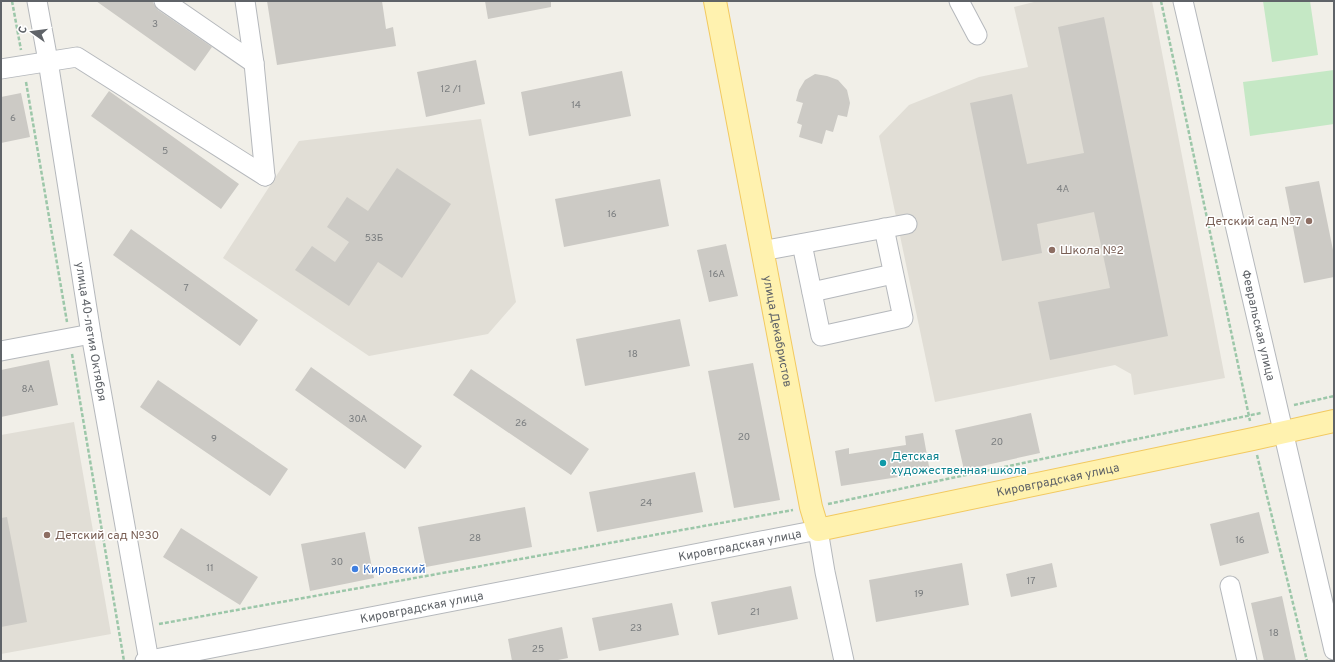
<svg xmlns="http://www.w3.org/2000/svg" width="1335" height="662" font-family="Overpass,sans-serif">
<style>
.education{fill:#e1ded6}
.green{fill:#c5e8c5}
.building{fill:#cccac5}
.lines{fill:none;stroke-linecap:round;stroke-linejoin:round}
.minor-casing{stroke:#b5b8bc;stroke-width:21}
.major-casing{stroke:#f2c960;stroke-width:24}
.path{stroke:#9cc7a9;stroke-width:2.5;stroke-dasharray:4 2;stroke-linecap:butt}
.minor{stroke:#fff;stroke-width:19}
.major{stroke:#fff2af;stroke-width:22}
.education-dot{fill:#8d6e63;stroke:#fff;stroke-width:1.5}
.culture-dot{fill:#0f9aa8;stroke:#fff;stroke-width:1.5}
.shop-dot{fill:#3f7fe0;stroke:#fff;stroke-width:1.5}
.labels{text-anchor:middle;stroke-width:3;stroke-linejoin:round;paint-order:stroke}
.number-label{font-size:10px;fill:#7a7d7f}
.education-label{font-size:12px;fill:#785e54;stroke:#fff;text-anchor:start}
.street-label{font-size:12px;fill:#5f6368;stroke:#fff}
.culture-label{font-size:12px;fill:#0d838f;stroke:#fff;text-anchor:start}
.shop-label{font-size:12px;fill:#366cbe;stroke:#fff;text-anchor:start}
</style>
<rect width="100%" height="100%" fill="#f1efe8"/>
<!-- education -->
<path class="education" d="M1038,1H1152L1225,378L1134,395L1131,374L1115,365L935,402L879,136L909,105L979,77L1028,67L1014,7Z
M481,119L516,302L488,334L369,356L223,258L299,141Z
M74,422L111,634L1,654V435Z"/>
<!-- green -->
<path class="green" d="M1263,1H1310L1318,55L1272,62Z
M1334,70V124L1250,136L1243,82Z"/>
<!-- building -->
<path class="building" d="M96,1H152L158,10L212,47L195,71Z
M267,1H382L386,29L393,27L396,46L277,65Z
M485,1H551V7L488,19Z
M1104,17L1168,336L1050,360L1038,302L1110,288L1094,212L1037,224L1042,253L1002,261L970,103L1012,94L1027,164L1084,153L1058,27Z
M476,60L485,104L426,117L417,72Z
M622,71L631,116L529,136L521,92Z
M815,74L827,76L838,80L847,90L850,103L847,117L838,115L833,132L826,130L822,144L799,137L802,125L797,123L803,103L796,101L799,90L805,80Z
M109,91L239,184L221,209L91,116Z
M21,93L30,137L1,143V97Z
M397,168L451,204L402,278L378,262L349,306L295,270L312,246L335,262L349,242L327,227L347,197L368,211Z
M660,179L669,226L564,247L555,199Z
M1319,181L1334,255V277L1304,283L1285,187Z
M131,229L258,320L240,346L113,255Z
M726,244L738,296L709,302L697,250Z
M680,319L690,366L585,386L576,339Z
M49,360L58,405L1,417V370Z
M753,363L780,500L734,508L708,371Z
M311,367L422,446L405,469L295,390Z
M471,369L589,449L571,475L453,395Z
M158,380L288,469L270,496L140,407Z
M1031,413L1040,453L964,470L955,430Z
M923,433L930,472L841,486L835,451L849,448V454L906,445L905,436Z
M695,472L703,512L597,532L589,492Z
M525,507L532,547L426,567L418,527Z
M1259,512L1269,553L1220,566L1210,524Z
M7,517L27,622L1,627V518Z
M181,528L258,577L240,605L163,557Z
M365,532L374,578L310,591L301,544Z
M962,563L969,605L876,622L869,580Z
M1052,563L1057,587L1011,597L1006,574Z
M791,586L798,619L718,635L711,602Z
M1282,596L1296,661H1264L1251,603Z
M672,603L679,635L599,651L592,618Z
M562,627L568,658L553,661H512L508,639Z"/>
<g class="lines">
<defs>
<g id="minor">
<path id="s1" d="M37,1L48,61L91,334L149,661"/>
<path d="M164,1L254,63"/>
<path d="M245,1L254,63L265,176"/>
<path d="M959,1L977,35"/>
<path id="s2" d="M1183,1L1334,650"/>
<path d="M1,69L77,57L265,176"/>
<path d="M802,244L821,336L903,318L884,228"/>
<path d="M762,251L907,224"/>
<path d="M812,292L893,274"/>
<path d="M1,351L91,334"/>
<path d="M1230,586L1247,661"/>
<path id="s3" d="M145,661L818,530L825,572L844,661"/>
</g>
<g id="major">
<path id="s4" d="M715,1L811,507L818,530L1253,439L1334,421"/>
</g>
</defs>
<!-- minor casing -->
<use href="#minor" class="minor-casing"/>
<!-- major casing -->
<use href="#major" class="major-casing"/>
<!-- path -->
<path class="path" d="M12,1L21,50
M1161,1L1250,421
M26,82L67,322
M72,354L124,661
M1294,405L1334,396
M1257,455L1307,661
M828,504L1261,413
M159,624L793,510"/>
<!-- minor -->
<use href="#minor" class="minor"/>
<!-- major -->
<use href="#major" class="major"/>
</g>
<!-- markers -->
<g class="education-dot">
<circle cx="1309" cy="221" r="4"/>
<circle cx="1052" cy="250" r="4"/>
<circle cx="47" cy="535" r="4"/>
</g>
<circle class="culture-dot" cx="883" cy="463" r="4"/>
<circle class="shop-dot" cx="355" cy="569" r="4"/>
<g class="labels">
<!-- number labels -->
<g class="number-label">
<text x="155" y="27">3</text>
<text x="451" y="92">12 /1</text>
<text x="576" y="108">14</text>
<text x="13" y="121">6</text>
<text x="165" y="154">5</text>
<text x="1063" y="192">4А</text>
<text x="612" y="217">16</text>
<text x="374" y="241">53Б</text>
<text x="717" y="277">16А</text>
<text x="186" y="291">7</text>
<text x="633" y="357">18</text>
<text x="28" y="392">8А</text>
<text x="358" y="422">30А</text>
<text x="521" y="426">26</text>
<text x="744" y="440">20</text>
<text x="214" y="442">9</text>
<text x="997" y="445">20</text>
<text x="646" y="506">24</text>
<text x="475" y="541">28</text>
<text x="1240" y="543">16</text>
<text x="337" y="565">30</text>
<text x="210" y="571">11</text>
<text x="1031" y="584">17</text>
<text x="919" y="597">19</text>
<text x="755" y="615">21</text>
<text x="636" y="631">23</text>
<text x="1274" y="636">18</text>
<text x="538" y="652">25</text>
</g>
<!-- education labels -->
<g class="education-label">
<text x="1301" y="225" text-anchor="end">Детский сад №7</text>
<text x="1060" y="254">Школа №2</text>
<text x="55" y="539">Детский сад №30</text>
</g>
<!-- street labels -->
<g class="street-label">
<text dy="4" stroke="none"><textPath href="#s2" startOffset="333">Февральская улица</textPath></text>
<text dy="4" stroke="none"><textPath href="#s1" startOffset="335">улица 40-летия Октября</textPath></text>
<text dy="4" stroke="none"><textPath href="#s4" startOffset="336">улица Декабристов</textPath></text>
<text dy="4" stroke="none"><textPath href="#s4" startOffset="784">Кировградская улица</textPath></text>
<text dy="4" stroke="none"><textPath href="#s3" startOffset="606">Кировградская улица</textPath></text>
<text dy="4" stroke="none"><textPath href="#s3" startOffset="282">Кировградская улица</textPath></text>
</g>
<!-- culture labels -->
<g class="culture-label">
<text x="891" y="460">Детская<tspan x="891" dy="14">художественная школа</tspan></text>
</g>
<!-- shop labels -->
<g class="shop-label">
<text x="363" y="573">Кировский</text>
</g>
</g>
<!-- border -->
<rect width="1335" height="662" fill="none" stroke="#5f6368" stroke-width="4"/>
<!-- north arrow -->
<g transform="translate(32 32) rotate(284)" stroke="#ffffff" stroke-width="3" paint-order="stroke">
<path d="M0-3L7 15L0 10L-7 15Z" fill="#5f6368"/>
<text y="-6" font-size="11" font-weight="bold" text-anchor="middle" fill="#5f6368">С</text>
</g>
</svg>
